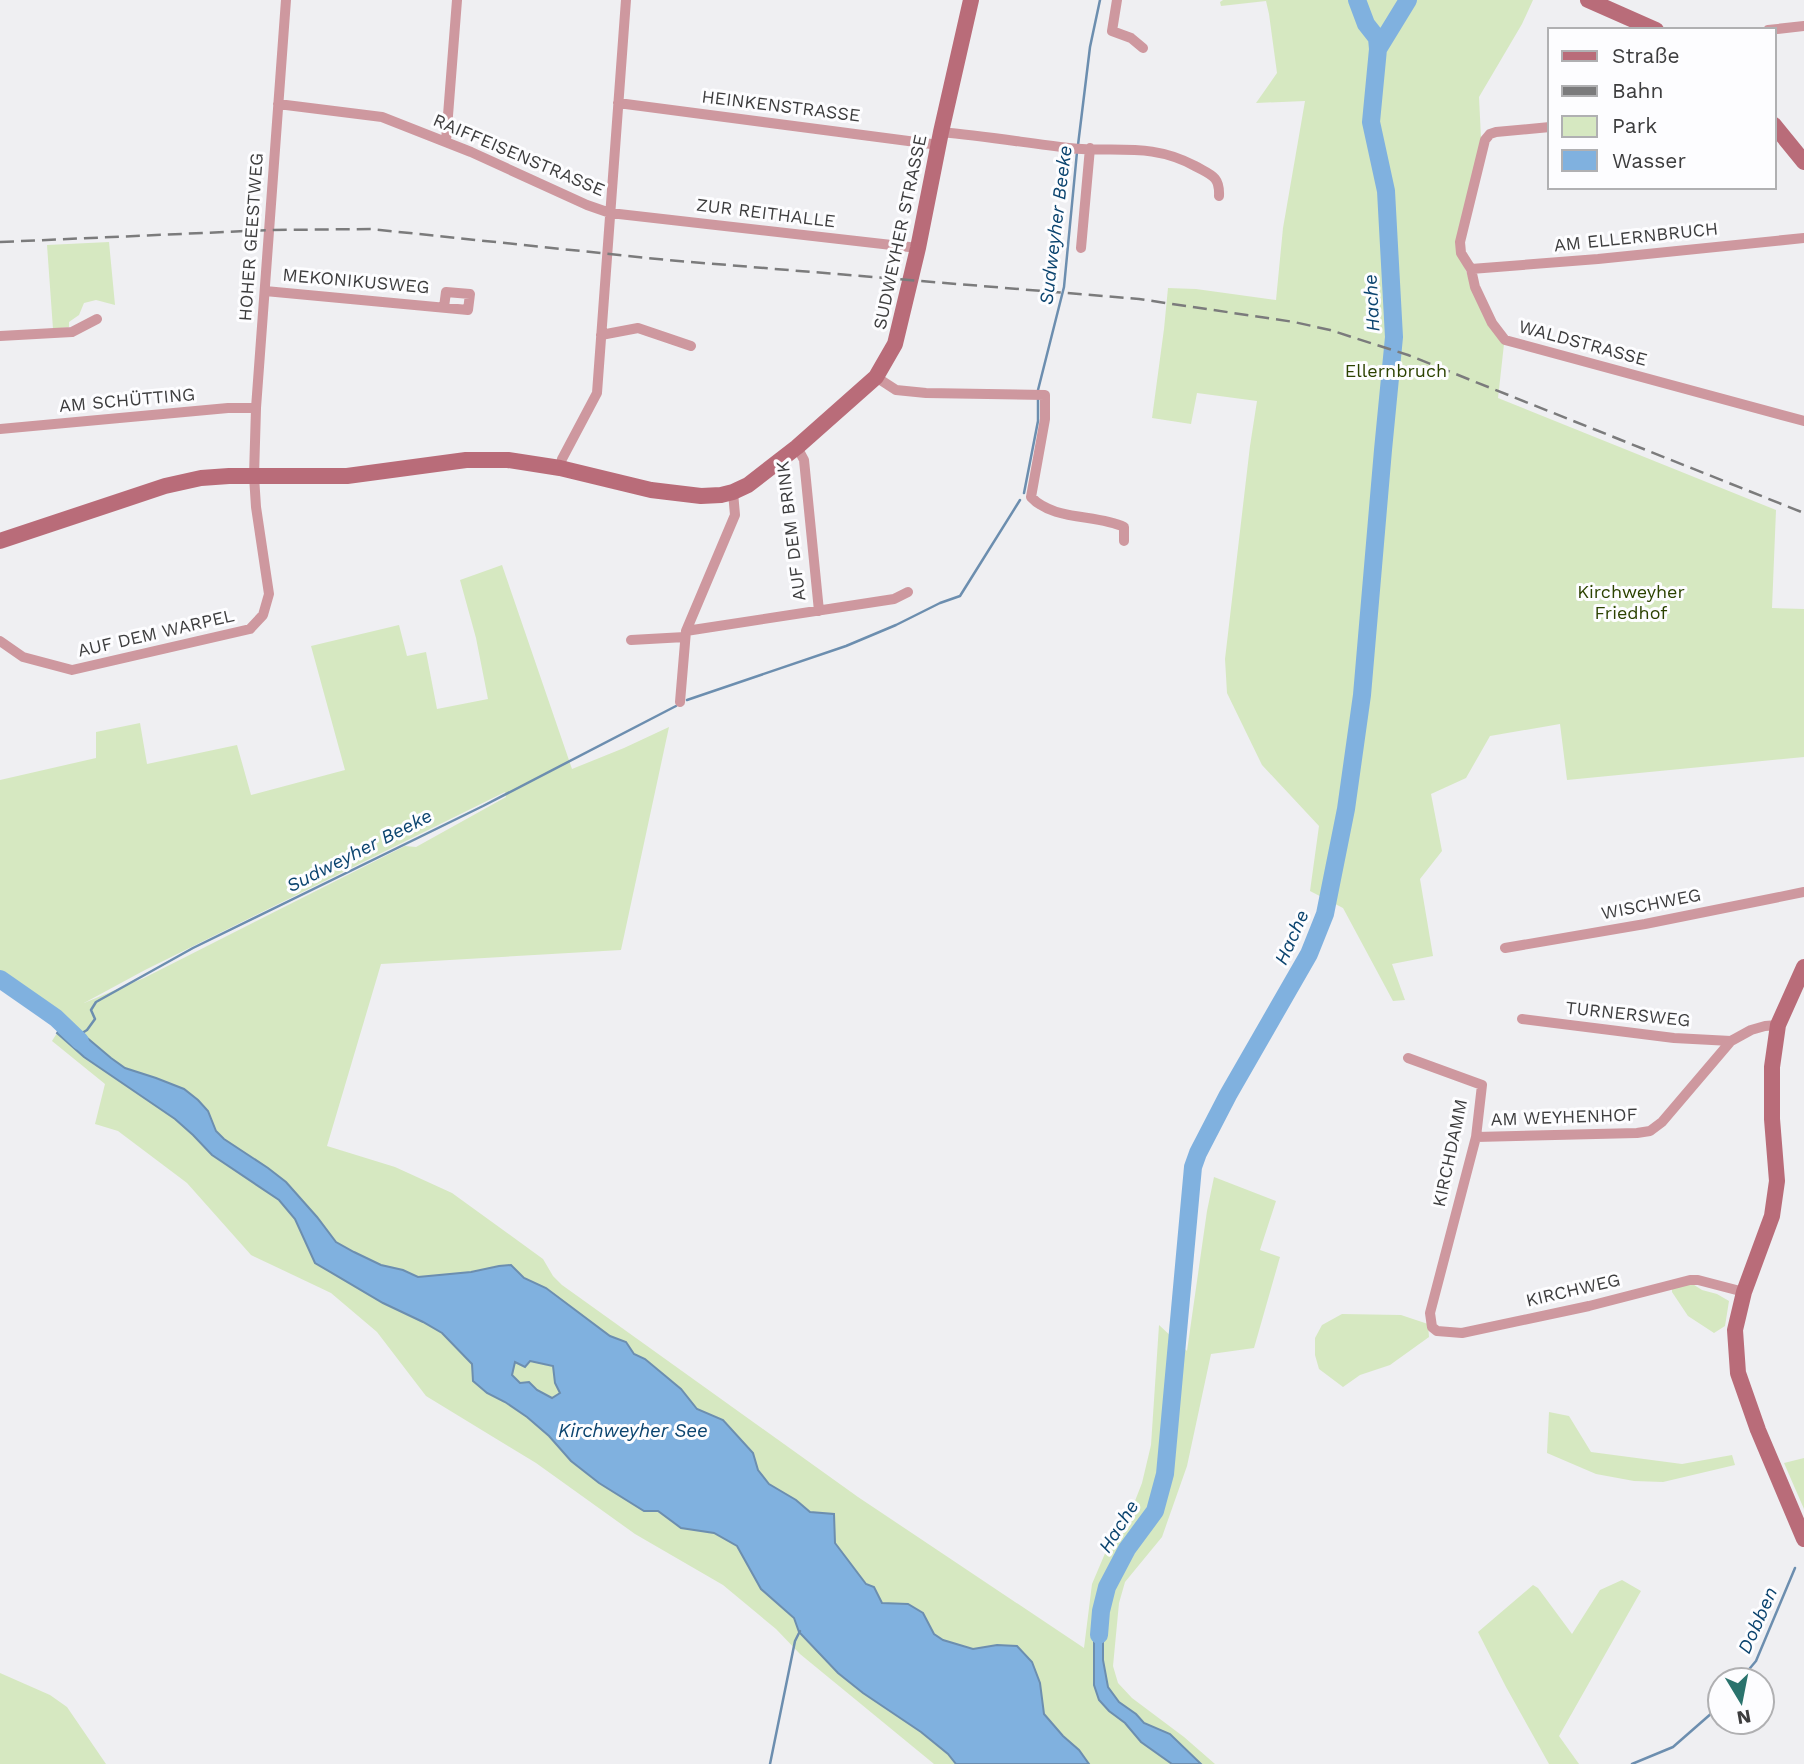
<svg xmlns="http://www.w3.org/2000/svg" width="1804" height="1764" font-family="'Work Sans',sans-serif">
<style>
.green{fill:#d6e8c1;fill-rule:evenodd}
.water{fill:#80b1df;stroke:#6c8eaf;stroke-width:2;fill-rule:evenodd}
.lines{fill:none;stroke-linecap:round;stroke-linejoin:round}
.stream{stroke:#6c8eaf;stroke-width:2.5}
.river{stroke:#80b1df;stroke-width:18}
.street{stroke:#ce989f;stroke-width:10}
.secondary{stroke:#b96c79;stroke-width:16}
.rail{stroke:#7b7b7c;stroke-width:2.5;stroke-dasharray:14 7;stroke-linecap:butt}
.labels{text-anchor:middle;stroke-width:6;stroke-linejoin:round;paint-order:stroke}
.street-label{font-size:18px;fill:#3d3d3e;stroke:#fdfdff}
.park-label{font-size:18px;fill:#2c4200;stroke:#fdfdff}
.water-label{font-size:19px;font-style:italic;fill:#0b446f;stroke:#fdfdff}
</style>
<rect width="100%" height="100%" fill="#efeff2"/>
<!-- green -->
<path class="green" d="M1223,0H1533L1522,24L1479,97L1481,138L1458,242L1463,263L1472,287L1504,344L1498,398L1776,510L1772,608L1804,609V757L1567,780L1560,724L1490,736L1466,778L1431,794L1442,851L1420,879L1433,956L1392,964L1405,1000L1393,1001L1343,908L1310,891L1319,826L1262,765L1227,693L1225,659L1250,446L1257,401L1197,393L1191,424L1152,418L1164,329L1168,288L1196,289L1276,300L1283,228L1305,101L1256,103L1277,73L1269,14L1266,1L1221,6L1220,2Z
M109,242L115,305L96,300L84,303L79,315L69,322V327L53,329L47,245Z
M502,565L572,769L624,748L669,727L621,950L381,964L327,1146L395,1167L452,1193L543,1259L553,1276L562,1285L858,1497L1084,1648L1092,1584L1109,1544L1133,1506L1142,1483L1151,1445L1159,1325L1187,1351L1207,1211L1214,1177L1276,1201L1260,1250L1280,1257L1254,1348L1211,1354L1187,1466L1162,1537L1125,1582L1119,1603L1113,1666L1118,1683L1132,1698L1184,1737L1215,1764H1201L1170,1734L1144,1723L1136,1714L1119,1702L1108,1687L1103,1660V1623L1101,1612L1094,1642V1685L1109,1711L1125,1723L1141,1742L1173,1764H1089L1079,1750L1063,1736L1044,1714L1040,1683L1032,1662L1017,1646L997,1645L973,1649L943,1640L934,1634L923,1612L908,1604L882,1603L874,1587L866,1584L835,1543L833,1526L823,1512H810L796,1500L769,1484L758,1470L753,1453L723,1420L697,1409L681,1389L645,1359L634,1354L626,1342L610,1336L546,1288L524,1278L511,1265L499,1266L471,1272L418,1277L403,1270L381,1265L336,1242L317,1217L286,1182L268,1168L224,1139L216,1131L208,1111L198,1100L184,1089L156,1078L125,1068L111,1059L66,1020L0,971V780L96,758V732L140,723L147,764L237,745L251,795L345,770L311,646L399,625L407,656L426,652L437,709L488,699L476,638L460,580ZM505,792L506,797L416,847L405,846L144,978L84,1003L145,970Z
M57,1033L84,1057L175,1119L246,1177L279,1200L295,1219L306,1240L383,1303L423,1322L442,1333L472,1364L487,1393L505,1402L527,1417L549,1436L571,1461L599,1483L644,1511H658L681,1528L714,1533L737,1546L761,1589L794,1618L799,1632L838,1673L863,1693L921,1732L948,1754L956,1764H934L800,1654L776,1629L723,1585L635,1534L536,1463L426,1396L377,1332L331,1293L251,1255L187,1183L118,1131L95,1124L105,1084L52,1041Z
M1691,1283L1702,1290L1717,1294L1729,1301L1725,1326L1714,1333L1688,1316L1672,1292V1289Z
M1342,1314L1401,1315L1428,1324L1429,1337L1390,1365L1360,1375L1343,1387L1319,1369L1315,1355V1338L1322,1325Z
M515,1361H530L553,1366L555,1383L560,1393L552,1398L537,1390L529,1382L520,1384L512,1375Z
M1549,1412L1569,1416L1591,1452L1682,1464L1732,1455L1735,1465L1663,1482L1634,1481L1596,1474L1547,1453Z
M1804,1458V1509L1784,1463Z
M1622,1580L1641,1591L1559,1736L1579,1764H1549L1506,1687L1478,1632L1533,1585L1538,1588L1572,1634L1600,1590Z
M0,1673L50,1695L67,1707L106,1764H0Z"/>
<!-- water -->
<path class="water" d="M66,1020L111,1058L125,1068L156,1078L184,1089L198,1100L208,1111L216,1131L224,1139L268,1168L286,1182L317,1217L336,1242L354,1252L381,1265L403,1270L418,1277L471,1272L499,1266L511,1265L524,1278L546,1288L610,1336L626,1342L634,1354L645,1359L681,1389L697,1409L723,1420L753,1453L758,1470L769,1484L796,1500L810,1512L834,1514L835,1543L866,1584L874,1587L882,1603L908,1604L923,1613L934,1634L943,1640L973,1649L997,1645L1017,1646L1032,1662L1040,1683L1044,1714L1063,1736L1079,1750L1089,1764H956L948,1754L921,1732L863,1693L838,1673L799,1632L794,1618L761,1589L737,1546L714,1533L681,1528L658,1511H644L599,1483L571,1461L549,1436L527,1417L505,1402L487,1393L473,1381L472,1364L442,1333L423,1322L383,1303L315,1263L295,1219L279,1200L212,1155L193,1135L175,1119L84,1057L57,1033ZM530,1361L553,1366L555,1383L560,1393L552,1398L537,1390L529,1382L520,1383L512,1375L515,1362L525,1367Z
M1101,1611L1103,1623V1660L1108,1687L1119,1702L1136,1714L1144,1723L1170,1734L1201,1764H1172L1141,1742L1125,1723L1109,1711L1099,1700L1094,1685V1642L1096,1621Z"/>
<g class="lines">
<!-- stream -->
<path class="stream" d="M1078,145L1090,47L1100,0
M1038,390L1064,287L1077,152
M1024,493L1038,421V397
M687,700L846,646L896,625L940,603L960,596L1020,500
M79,1035L87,1030L95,1019L91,1010L96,1002L193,948L483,806L676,706
M1740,1680L1756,1661L1795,1568
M770,1764L795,1641L800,1631
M1632,1764L1673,1747L1713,1712L1720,1704"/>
<!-- river -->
<path class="river" d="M1357,0L1366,24L1377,38L1378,49
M0,979L56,1018L80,1041
M1099,1635L1101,1611L1107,1587L1127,1549L1155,1511L1165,1474L1193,1167L1198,1153L1228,1095L1309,954L1325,914L1346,809L1362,695L1383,450L1394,337L1386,191L1371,122L1378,49L1408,0"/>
<!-- street -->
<path class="street" d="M1117,0L1112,31L1131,38L1143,48
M1768,30L1804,26
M618,103L939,145
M278,104L382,117L471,152L587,205L610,213L918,248
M1550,127L1496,132L1490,134L1485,140L1460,242L1461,253L1471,269L1475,287L1492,323L1505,340L1804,421
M941,132C984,136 1027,143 1069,148C1116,153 1151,142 1195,166C1211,175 1220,176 1219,196
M446,141L457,0
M1081,248L1090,148
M1471,269L1598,259L1804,238
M265,291L468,310L470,294L446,292L444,307
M601,335L638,328L691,346
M0,336L72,332L97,319
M876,377L896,390L926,393L1045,395V419L1031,497C1053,521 1097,514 1124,527V541
M0,429L228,408H256
M797,447L804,460L819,611
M560,468L562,459L597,393L626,0
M686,631L894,599L908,592
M631,640L685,637
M0,641L23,657L72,670L250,629L263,615L269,594L256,507L254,476L256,408L286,0
M680,702L686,631L735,515L733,492
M1505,948L1645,924L1804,892
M1522,1019L1674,1038L1731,1041
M1408,1058L1482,1085L1476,1137L1430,1313L1432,1327L1437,1331L1462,1333L1589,1306L1690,1280H1698L1744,1292
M1476,1137L1637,1133L1650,1131L1662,1122L1731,1041L1751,1030L1765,1026L1778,1025"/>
<!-- secondary -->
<path class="secondary" d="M1588,0L1656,30
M1774,125L1804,162
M0,541L165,486L201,478L229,476H347L466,460H508L560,468L651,490L701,496L721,495L733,492L748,485L797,447L876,377L895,344L918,248L941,132L971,0
M1804,967L1778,1025L1772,1067V1119L1777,1181L1772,1216L1744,1292L1735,1330L1738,1373L1758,1430L1804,1539"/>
<!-- rail -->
<path class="rail" d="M0,242L270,230L371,229L667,260L1139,299L1294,322L1330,330L1408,355L1804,513"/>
</g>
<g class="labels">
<!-- street labels -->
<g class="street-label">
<text transform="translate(781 106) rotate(7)" y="6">HEINKENSTRASSE</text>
<text transform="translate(519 155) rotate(23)" y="6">RAIFFEISENSTRASSE</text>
<text transform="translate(766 213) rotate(7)" y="6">ZUR REITHALLE</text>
<text transform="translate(900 232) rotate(-78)" y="6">SUDWEYHER STRASSE</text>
<text transform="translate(251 237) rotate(-86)" y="6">HOHER GEESTWEG</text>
<text transform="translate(1636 237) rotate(-6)" y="6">AM ELLERNBRUCH</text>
<text transform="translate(356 281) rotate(5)" y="6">MEKONIKUSWEG</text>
<text transform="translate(1583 343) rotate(15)" y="6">WALDSTRASSE</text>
<text transform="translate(127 400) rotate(-5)" y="6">AM SCHÜTTING</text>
<text transform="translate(791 531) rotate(-97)" y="6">AUF DEM BRINK</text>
<text transform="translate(156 633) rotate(-13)" y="6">AUF DEM WARPEL</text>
<text transform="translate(1651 904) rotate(-11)" y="6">WISCHWEG</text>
<text transform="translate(1628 1014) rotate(6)" y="6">TURNERSWEG</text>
<text transform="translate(1564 1117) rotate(-2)" y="6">AM WEYHENHOF</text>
<text transform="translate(1450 1153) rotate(-78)" y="6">KIRCHDAMM</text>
<text transform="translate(1573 1290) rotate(-13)" y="6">KIRCHWEG</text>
</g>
<!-- park labels -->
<g class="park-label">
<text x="1396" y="377">Ellernbruch</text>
<text x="1631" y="598">Kirchweyher<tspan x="1631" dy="21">Friedhof</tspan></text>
</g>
<!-- water labels -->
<g class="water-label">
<text transform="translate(1055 225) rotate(-83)" y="7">Sudweyher Beeke</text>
<text transform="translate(1371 303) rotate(-93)" y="7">Hache</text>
<text transform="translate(359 850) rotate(-27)" y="7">Sudweyher Beeke</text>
<text transform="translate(1291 937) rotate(-66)" y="7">Hache</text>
<text x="633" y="1437">Kirchweyher See</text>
<text transform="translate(1118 1526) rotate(-58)" y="7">Hache</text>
<text transform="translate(1757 1620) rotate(-66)" y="7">Dobben</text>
</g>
</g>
<!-- legend -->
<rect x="1548" y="28" width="228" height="161" fill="#fdfdff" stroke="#b0b0b2" stroke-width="2"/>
<rect x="1562" y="51" width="35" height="10" fill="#b96c79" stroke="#b0b0b2" stroke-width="2"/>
<text x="1612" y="63" font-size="21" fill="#3d3d3e">Straße</text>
<rect x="1562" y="86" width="35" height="10" fill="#7b7b7c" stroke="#b0b0b2" stroke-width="2"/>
<text x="1612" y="98" font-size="21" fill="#3d3d3e">Bahn</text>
<rect x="1562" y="116" width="35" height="21" fill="#d6e8c1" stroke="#b0b0b2" stroke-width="2"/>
<text x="1612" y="133" font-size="21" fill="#3d3d3e">Park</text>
<rect x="1562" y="150" width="35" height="21" fill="#80b1df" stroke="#b0b0b2" stroke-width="2"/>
<text x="1612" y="168" font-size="21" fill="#3d3d3e">Wasser</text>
<!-- north arrow -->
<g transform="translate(1741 1701) rotate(170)"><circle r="33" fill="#fdfdff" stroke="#b0b0b2" stroke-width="2"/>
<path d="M0-5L12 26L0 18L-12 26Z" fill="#2a736d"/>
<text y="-10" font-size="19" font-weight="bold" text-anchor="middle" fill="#3d3d3e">N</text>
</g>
</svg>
